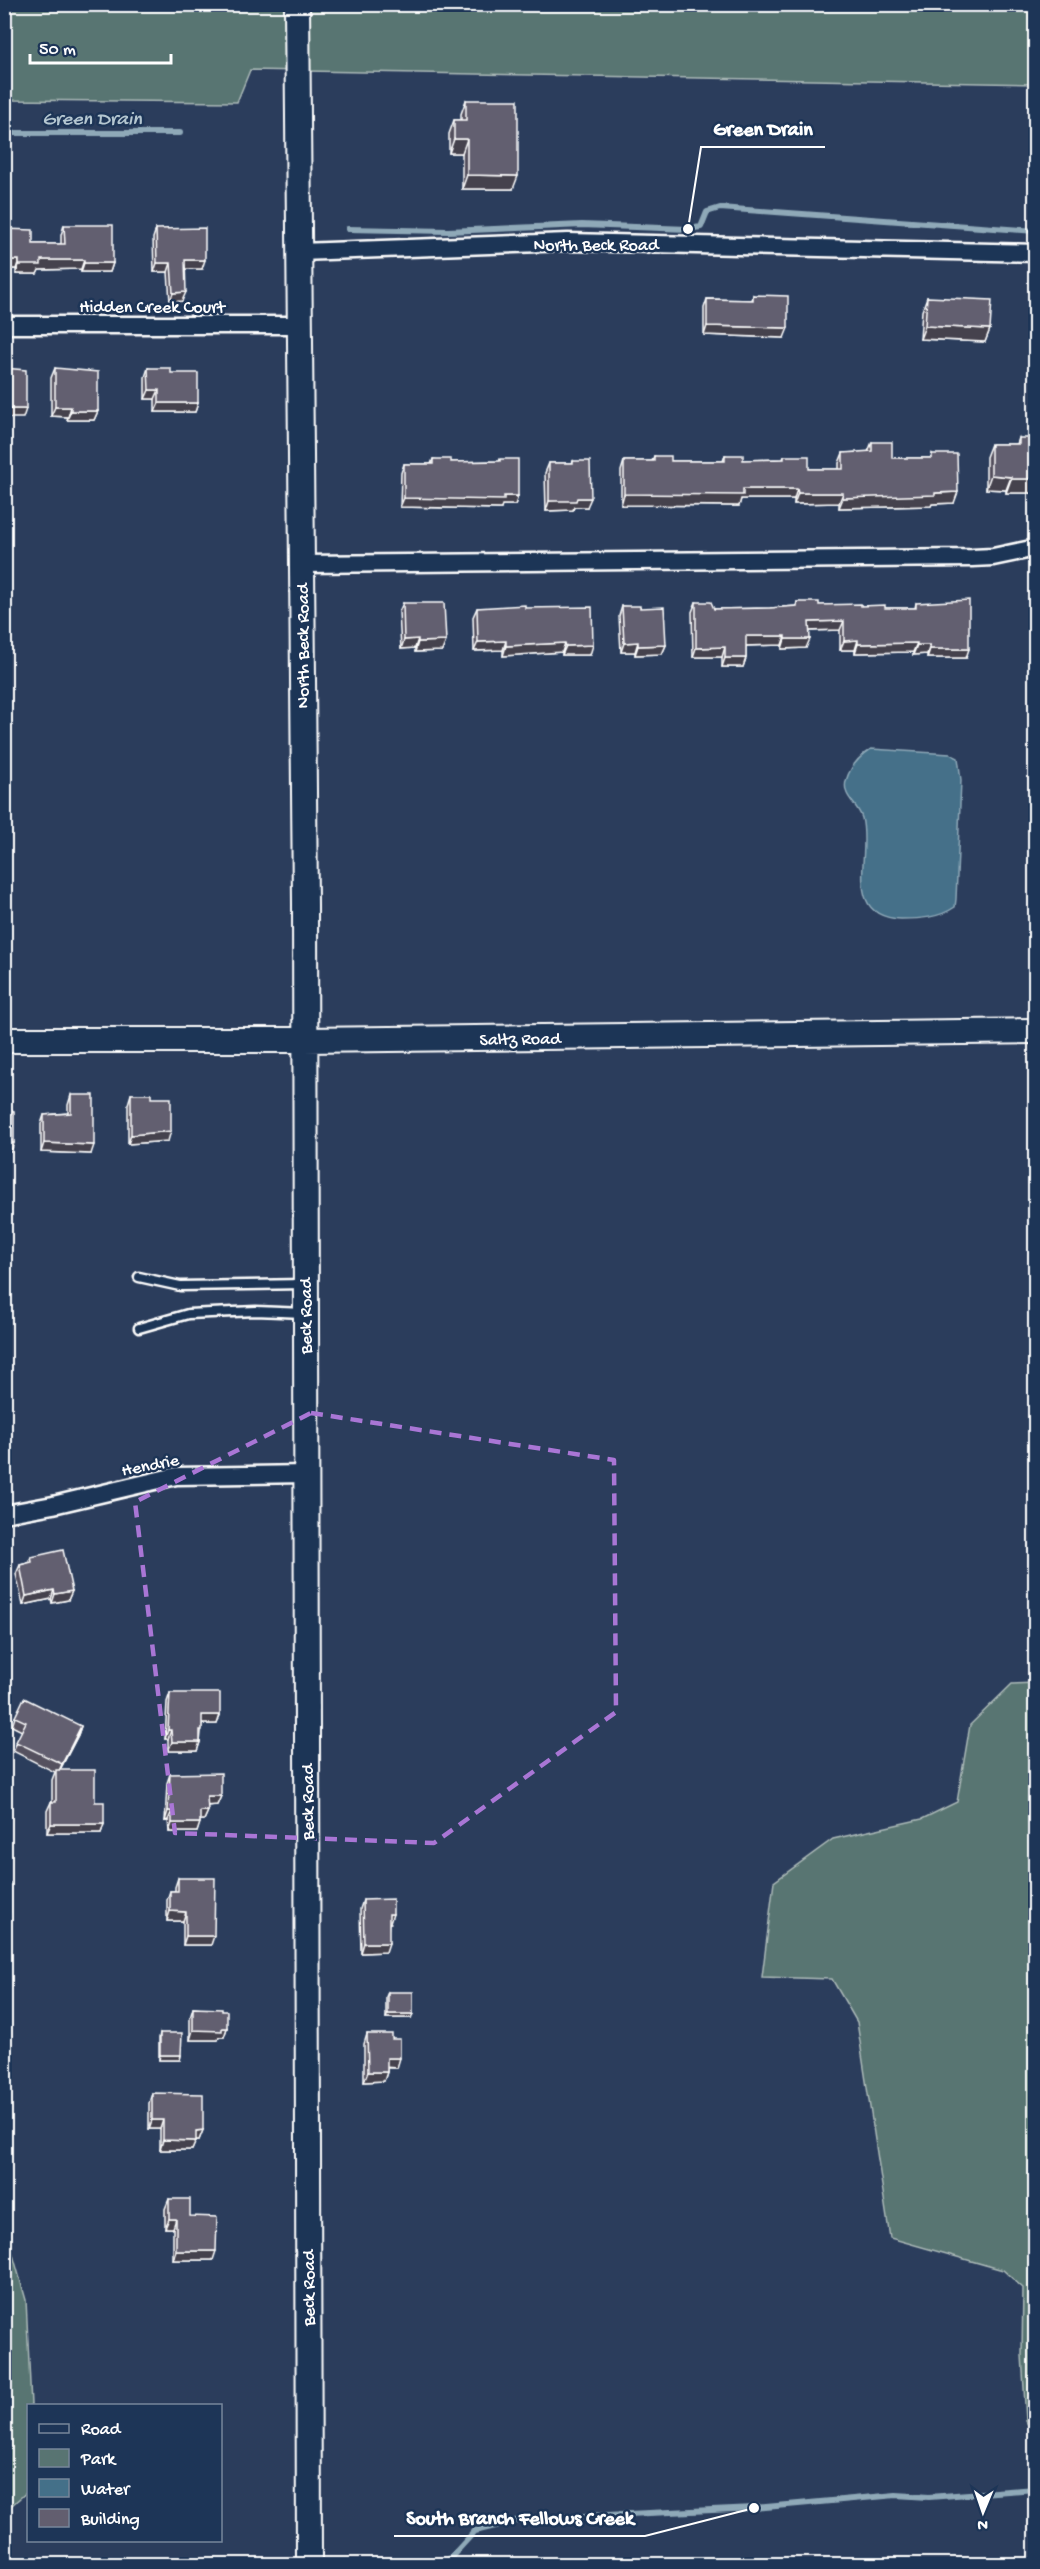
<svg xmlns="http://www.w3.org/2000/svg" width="1040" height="2569" font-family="'Gochi Hand',sans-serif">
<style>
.green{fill:#587472;stroke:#acbab8;stroke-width:1.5}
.water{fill:#447089;stroke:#8fa9b8;stroke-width:1.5}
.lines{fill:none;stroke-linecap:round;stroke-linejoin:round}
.stream{stroke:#8fa9b8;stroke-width:6}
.lane-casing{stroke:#fff;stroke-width:13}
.street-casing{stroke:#fff;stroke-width:21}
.secondary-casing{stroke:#fff;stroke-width:28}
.lane{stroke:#1d3557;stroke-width:8}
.street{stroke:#1d3557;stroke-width:16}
.secondary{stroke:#1d3557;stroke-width:24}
.wall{fill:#54515f;stroke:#fff;stroke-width:1.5}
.shaded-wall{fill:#45424e;stroke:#fff;stroke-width:1.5}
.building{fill:#625e6f;stroke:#fff;stroke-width:1.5}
.marked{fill:none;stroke:#a976d5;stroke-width:4.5;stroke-dasharray:12 8;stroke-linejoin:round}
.labels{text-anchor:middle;stroke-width:5;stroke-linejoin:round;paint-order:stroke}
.street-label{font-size:18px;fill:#fff;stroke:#1d3557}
.water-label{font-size:20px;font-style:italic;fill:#b4c6d0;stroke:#1d3557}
.leader{fill:none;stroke:#fff;stroke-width:2}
.callout-dot{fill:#fff;stroke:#1d3557;stroke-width:2}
.callout-label{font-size:20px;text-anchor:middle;font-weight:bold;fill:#fff;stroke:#1d3557;stroke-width:5;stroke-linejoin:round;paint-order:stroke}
</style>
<rect width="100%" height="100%" fill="#2b3d5c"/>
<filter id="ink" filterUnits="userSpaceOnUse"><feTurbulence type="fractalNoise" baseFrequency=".0167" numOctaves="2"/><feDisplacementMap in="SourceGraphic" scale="12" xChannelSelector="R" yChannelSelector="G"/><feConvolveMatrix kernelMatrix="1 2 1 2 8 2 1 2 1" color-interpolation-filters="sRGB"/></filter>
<g filter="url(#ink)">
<!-- green -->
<path class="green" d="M5,5H1035V84L250,70L237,102L5,100Z
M1035,1683H1036L1035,2438L1026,2421L1022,2355L1023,2288L1003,2270L890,2238L857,2022L832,1979L762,1977L774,1882L833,1839L922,1819L957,1802L970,1725L1012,1684Z
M5,2033L7,2234L26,2300L31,2405L28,2406V2491L5,2511Z"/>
<!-- water -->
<path class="water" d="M871,749L950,754L958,758L961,780L956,899L955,907C939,918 920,919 901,919C841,917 872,855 862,818C858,804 842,797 846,781C850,767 860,756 871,749Z"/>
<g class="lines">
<!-- stream -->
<path class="stream" d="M4,133H180
M348,229L448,231L582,225L688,229L701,227L707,212L720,208L1036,231
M445,2564L475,2531L524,2519L754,2508L896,2495L929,2497L1036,2489"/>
<defs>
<path id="lane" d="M139,1277L180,1286L304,1284
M139,1328L188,1314L256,1311L304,1313"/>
<path id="street" d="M300,252L568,242L1036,253
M4,325H300
M302,564L972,558L993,557L1036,548
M4,1514L53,1505L176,1476L306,1474"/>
<path id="secondary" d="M297,4L305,904L309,2564
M4,1040H305L1036,1031"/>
</defs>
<!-- lane casing -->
<use href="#lane" class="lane-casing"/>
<!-- street casing -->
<use href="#street" class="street-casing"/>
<!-- secondary casing -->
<use href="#secondary" class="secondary-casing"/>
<!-- lane -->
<use href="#lane" class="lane"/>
<!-- street -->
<use href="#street" class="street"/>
<!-- secondary -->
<use href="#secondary" class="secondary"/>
</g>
<!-- wall -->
<path class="wall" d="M466,100L513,189H462V153H449V134L454,120H461V114Z
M64,225L113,263L110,272H81V269L39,270L37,274H16V269H4L33,244H61V235Z
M156,229L202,269H185L182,301L170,302L168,272H154L153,238Z
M753,295L784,338L704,335V308L707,299L752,300Z
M927,297L990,329L985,342L920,339L922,311Z
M1035,348V370H1033V352Z
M55,368L98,411L94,420H67L68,417L51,416V378Z
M148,368L171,373L198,403L195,412H155V399H145V377Z
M1019,438L1034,493H1006V490L986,489V457L991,444H1017Z
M872,442L892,458H931L932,454L954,503L932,504L931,506L839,508V503L794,504V499H741L739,506L621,505V471L624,461H652L654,456L671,461H723L725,455L743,460L783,459L784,456L809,469H839V463L843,453L868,452Z
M433,459L451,462L500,461V459L518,496L515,505H502L501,509L400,507L401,473L404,464H431Z
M573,461L587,507H574L573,510L546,511L545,473L549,463H572Z
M696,602L714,609L770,608L796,606L797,602L819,605L861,606L885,608H915L916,603L966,658H927V654L913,655V652L855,653V650H840V630L810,631L806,648L782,649V645L746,646V658L743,667H722V657H693L692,612Z
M403,603L446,641L442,651L415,652V648L401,649L399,612Z
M622,606L640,608L666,645L662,654L635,655V652H621L619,616Z
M477,608H525L590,655H562V652L503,656V650L474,651L473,617Z
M131,1094L151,1098L168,1141L128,1144V1104Z
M71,1095L91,1154L41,1152V1124L44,1115L68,1113V1105Z
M31,1557L72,1591L68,1600L52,1603L51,1599L23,1605L16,1574L20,1565L28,1563Z
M170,1693L220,1715L217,1724H202L200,1742L197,1751H168V1739H165L167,1702Z
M15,1717L81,1726L78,1735L60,1770L95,1802L104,1824L101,1833H47V1811L51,1802H52V1780L55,1772L13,1751L22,1731L12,1726Z
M170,1774L221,1796L217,1805L207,1806L208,1811L204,1820H200L197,1832H169L168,1820L165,1821L167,1783Z
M178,1878L211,1945H183V1921H167V1900L170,1891H175V1887Z
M363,1900L390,1923H389L386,1952L361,1953L360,1909Z
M388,1992L411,2018H386V1997Z
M193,2008L222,2011L227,2028L224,2037H219L218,2040H190V2018Z
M160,2033L181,2055L180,2060H159V2038Z
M367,2034L392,2039L397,2068H387V2072L384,2081L364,2082V2044Z
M152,2093L203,2130L199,2140H196L192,2150H160V2129H149V2103Z
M169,2199L190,2216L213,2260H173V2228H165V2209Z"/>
<!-- shaded-wall -->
<path class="shaded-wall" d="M454,139H467L462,153H449Z
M467,175L518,176L513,189H462Z
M4,260H19L16,269H4Z
M41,260H84L81,269L39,270L37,274H16L19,265Z
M185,260H205L202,269H182Z
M84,263H113L110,272H81Z
M157,263H171L168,272H154Z
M186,292L182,301L170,302L173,293Z
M707,326L788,328L784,338L704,335Z
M925,326L990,329L985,342L920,339Z
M149,390H159L155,399H145Z
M159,403H198L195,412H155Z
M55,407H71L68,417L51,416Z
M4,409H26L23,418H4Z
M71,411H98L94,420H67Z
M991,475L1011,477L1006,490L986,489Z
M1011,479H1035V488L1034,493H1006Z
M743,489H797L794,499H741L739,506L621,505L624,494Z
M958,492L954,503L932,504L931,506L839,508L843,498Z
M798,493H843L839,503L794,504Z
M518,496L515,505H502L501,509L400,507L404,498Z
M577,498H591L587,507H574L573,510L546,511L549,501Z
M844,621L840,630L806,631L809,622Z
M746,636H785L782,645L742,646Z
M418,639L415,648L401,649L404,640Z
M785,639H810L806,648L782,649Z
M858,640L855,650H840L844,641Z
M446,641L442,651L415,652L418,642Z
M506,641L503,650L474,651L478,642Z
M638,642L635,652H621L624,643Z
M565,643L562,652L503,656L506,646Z
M917,643L913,652L855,653L858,644Z
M593,645L590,655H562L566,646Z
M666,645L662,654L635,655L638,646Z
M917,645H930L927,654L913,655Z
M725,647L722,657H693L696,648Z
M930,649H969L966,658H927Z
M725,658H746L743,667H722Z
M171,1131L168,1141L128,1144L131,1135Z
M4,1143H14L11,1152H4Z
M44,1143L94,1145L91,1154L41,1152Z
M54,1590L51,1599L23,1605L26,1596Z
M72,1591L68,1600L52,1603L55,1594Z
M202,1715H220L217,1724H199Z
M81,1726L78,1735L58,1773L62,1764Z
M168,1730H171L168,1739H165Z
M172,1742H200L197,1751H168Z
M207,1796H221L217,1805L204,1806Z
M168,1811H172L168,1820L165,1821Z
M200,1811H208L204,1820H196Z
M172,1823H200L197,1832H169Z
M51,1824H104L101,1833H47Z
M170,1911L186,1912L183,1921H167Z
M4,1912H10L7,1921H4Z
M389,1914H393L390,1923L385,1924Z
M186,1936H214L211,1945H183Z
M364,1943H389L386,1952L361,1953Z
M388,2014H413L411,2018H386Z
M222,2028H227L224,2037H219L218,2040H190L193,2030Z
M160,2055H181L180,2060H159Z
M387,2058H400L397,2068L384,2067Z
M368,2072H387L384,2081L364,2082Z
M152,2120H163L160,2129H149Z
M203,2130L199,2140H192L196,2131Z
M163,2140L196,2141L192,2150H160Z
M169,2219H176L173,2228H165Z
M176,2251H216L213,2260H173Z"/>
<!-- building -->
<path class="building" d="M466,100H518V176L467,175V139H454V120H466Z
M64,225H113V263H84V260H41V265H19V260H4V229L33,230V244H65Z
M205,228V260H185L186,292L173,293L171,263H157L156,229Z
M753,295L788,296V328L707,326V299L753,300Z
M927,297L992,300L990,329L925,326Z
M4,368L26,370V409H4Z
M55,368L98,372V411H71V407H55Z
M148,368H171V373H198V403H159V390H149Z
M1019,438H1035V479H1011V477L991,475V444H1019Z
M872,442H892V458H932V454H957L958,492L935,493V495L843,498V493H798L797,489H743V495L624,494V461H654V456H671V461H725V455H743V460L784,459V456H809V469H843V453L872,451Z
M433,459H451V462L500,461V459H518V496H504V500L404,498V464H433Z
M573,461H590L591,498H577L576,501H549V463H573Z
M969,600V649H930V645H917V643L858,644V640L844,641V621L809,622L810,639H785V636H746V658H725V647L696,648V602H711L714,609L770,608L797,606V602H819V605L861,604V606L885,605V608H916V603Z
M403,603H444L446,641L418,642V639L404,640Z
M525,605V608L592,607L593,645L566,646L565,643L506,646V641L478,642L477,608Z
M622,606H640V608L664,607L666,645L638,646V642L624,643Z
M131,1094H151V1098H171V1131L131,1135Z
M71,1095H94V1145L44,1143V1115L71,1113Z
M4,1111H14V1143H4Z
M63,1550L72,1591L55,1594L54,1590L26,1596L20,1565L32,1562L31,1557Z
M170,1693H220V1715H202V1730H200V1742H172L171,1730H168Z
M24,1698L81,1726L62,1764L16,1742L26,1722L15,1717Z
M56,1770H95V1802H104V1824H51V1802H56Z
M221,1773V1796H207L208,1811H200V1823H172V1811H168L170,1774Z
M178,1878H215L214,1936H186V1912L170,1911V1891H178Z
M4,1883H10V1912H4Z
M393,1899V1914H389V1943H364L363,1900Z
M388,1992H413V2014H388Z
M193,2008L222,2009V2011H227V2028H222V2031L193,2030Z
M160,2033H182L181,2055H160Z
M367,2034H392V2039H400V2058H387V2072H368Z
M152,2093L203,2094V2130L196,2131V2141L163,2140V2120H152Z
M169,2199H190V2216L217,2217L216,2251H176V2219H169Z"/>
</g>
<!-- marked area -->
<path class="marked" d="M311,1413L614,1460L616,1712L434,1843L175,1833L135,1502Z"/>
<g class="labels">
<!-- street labels -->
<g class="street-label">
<text x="596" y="250">North Beck Road</text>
<text x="152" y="312">Hidden Creek Court</text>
<text transform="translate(302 646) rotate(-90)" y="6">North Beck Road</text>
<text transform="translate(520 1038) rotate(-1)" y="6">Saltz Road</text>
<text transform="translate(305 1316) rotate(-90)" y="6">Beck Road</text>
<text transform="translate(150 1464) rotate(-11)" y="6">Hendrie</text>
<text transform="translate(307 1802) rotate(-90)" y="6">Beck Road</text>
<text transform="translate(308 2288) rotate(-90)" y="6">Beck Road</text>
</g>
<!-- water labels -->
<g class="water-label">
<text x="92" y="124">Green Drain</text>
</g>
</g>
<!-- callouts -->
<path class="leader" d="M688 229L701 147H825M754 2508L645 2536H394"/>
<g class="callout-dot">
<circle cx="688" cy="229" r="6"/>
<circle cx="754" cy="2508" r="6"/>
</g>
<g class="callout-label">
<text x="763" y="135">Green Drain</text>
<text x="520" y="2524">South Branch Fellows Creek</text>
</g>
<!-- margin -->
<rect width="1040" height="2569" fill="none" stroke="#1d3557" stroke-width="24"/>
<rect x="12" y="12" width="1016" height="2545" fill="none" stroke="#fff" stroke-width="2" filter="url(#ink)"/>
<!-- legend -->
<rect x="27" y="2404" width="195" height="138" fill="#1d3557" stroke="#77869a" stroke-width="1.5"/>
<rect x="39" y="2424" width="30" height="9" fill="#1d3557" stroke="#77869a" stroke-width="1.5"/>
<text x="81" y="2434" font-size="18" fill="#ffffff">Road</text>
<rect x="39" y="2449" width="30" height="18" fill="#587472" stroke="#77869a" stroke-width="1.5"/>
<text x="81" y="2464" font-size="18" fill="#ffffff">Park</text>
<rect x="39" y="2479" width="30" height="18" fill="#447089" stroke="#77869a" stroke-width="1.5"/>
<text x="81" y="2494" font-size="18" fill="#ffffff">Water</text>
<rect x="39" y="2509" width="30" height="18" fill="#625e6f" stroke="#77869a" stroke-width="1.5"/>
<text x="81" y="2524" font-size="18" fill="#ffffff">Building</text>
<!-- north arrow -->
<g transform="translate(983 2512) rotate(182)" stroke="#1d3557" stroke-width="4.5" paint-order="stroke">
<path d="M0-4.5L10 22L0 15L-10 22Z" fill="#ffffff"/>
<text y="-9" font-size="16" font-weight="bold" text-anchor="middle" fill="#ffffff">N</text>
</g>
<!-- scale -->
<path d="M30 54v9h141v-9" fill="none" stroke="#ffffff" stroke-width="3"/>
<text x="39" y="54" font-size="18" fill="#ffffff" stroke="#1d3557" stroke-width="4.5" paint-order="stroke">50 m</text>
</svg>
